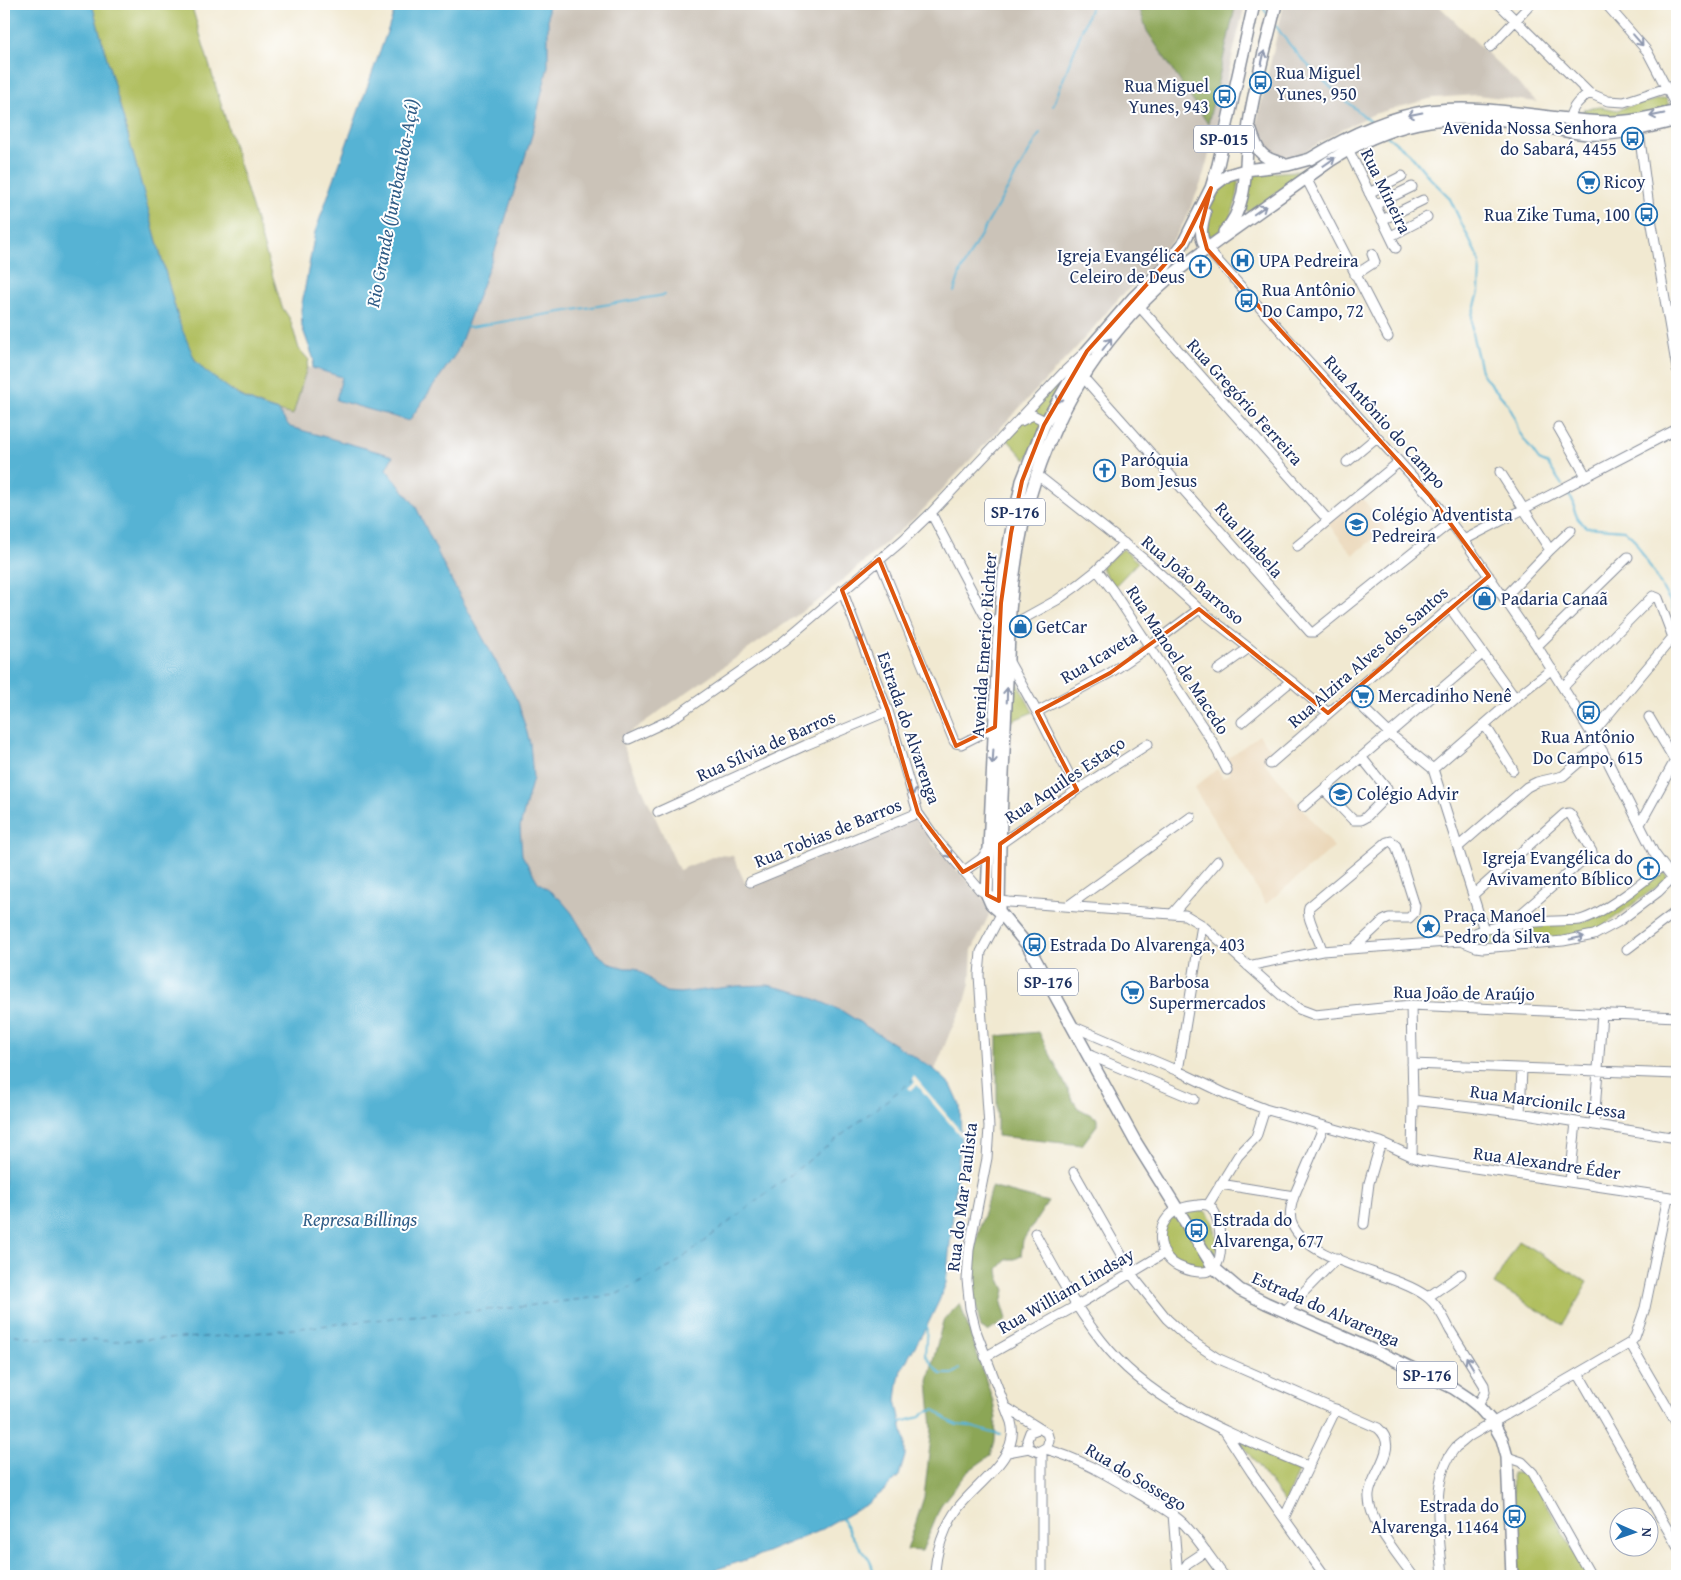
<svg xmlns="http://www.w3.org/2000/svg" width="1681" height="1580" font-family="'Gentium Book Plus',serif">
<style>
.built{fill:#ebd8ba}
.industrial{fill:#cbc3b8}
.green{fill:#b1bf61;stroke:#667760}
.forest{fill:#8ca657;stroke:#546a5a}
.water{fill:#56b3d4;stroke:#387199}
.pier{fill:#f1e9d1}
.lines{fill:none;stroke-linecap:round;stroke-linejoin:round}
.stream{stroke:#56b3d4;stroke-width:2}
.ferry{stroke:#305d87;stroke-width:1;stroke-dasharray:6 5;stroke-linecap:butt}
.minor-casing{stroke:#868c98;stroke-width:11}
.major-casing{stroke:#868c98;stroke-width:14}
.minor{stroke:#fff;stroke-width:9}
.major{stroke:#fff;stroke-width:11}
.oneway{stroke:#8d97ae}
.marked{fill:none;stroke:#de5710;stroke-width:4;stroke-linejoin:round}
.labels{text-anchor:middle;stroke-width:4;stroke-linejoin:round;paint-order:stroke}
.shield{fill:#fff;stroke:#5f6d8e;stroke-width:1}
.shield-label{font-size:16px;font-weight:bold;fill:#1b2f5e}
.poi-label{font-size:18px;fill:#1b2f5e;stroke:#fff;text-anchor:start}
.street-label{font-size:18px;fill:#1b2f5e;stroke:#fff}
.water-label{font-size:19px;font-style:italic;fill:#305d87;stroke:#fff}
</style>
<rect width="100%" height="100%" fill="#fff"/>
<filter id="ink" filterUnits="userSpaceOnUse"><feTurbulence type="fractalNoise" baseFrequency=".02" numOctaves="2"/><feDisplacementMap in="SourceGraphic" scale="10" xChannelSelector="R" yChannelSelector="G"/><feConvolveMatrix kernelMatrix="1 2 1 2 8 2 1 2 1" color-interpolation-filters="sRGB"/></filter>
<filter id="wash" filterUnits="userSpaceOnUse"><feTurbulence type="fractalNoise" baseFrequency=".0096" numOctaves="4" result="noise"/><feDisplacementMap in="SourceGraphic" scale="20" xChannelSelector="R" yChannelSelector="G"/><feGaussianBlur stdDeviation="1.12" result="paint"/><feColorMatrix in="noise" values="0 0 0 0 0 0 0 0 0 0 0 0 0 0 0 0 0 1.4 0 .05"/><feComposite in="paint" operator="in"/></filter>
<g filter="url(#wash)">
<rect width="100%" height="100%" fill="#f1e9d1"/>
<!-- built -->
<path class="built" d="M1360,495L1386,529L1353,555L1326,521Z
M1259,735L1274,753L1264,762L1334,847L1266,904L1194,788L1217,769L1223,778L1230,773L1223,762Z
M1339,779L1355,798L1344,808L1327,790Z"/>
<!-- industrial -->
<path class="industrial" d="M548,4H1245L1219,112L1218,122L1201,183L1186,218L1176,236L1147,272L1118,299L1077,347L918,515L823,597L620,739L679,870L717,855L733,856L747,887L916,816L933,844L986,902L989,915L972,950L970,984L965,1002L950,1032L935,1070L842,1011L801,993L707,989L680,993L666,992L655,985L647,976L635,969L625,968L611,964L596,953L572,913L560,899L538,882L522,855L520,827L533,778L530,743L518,702L448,574L415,505L386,469L393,456L290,427L278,411L293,415L307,367L342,377L336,400L409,420L457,352L496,248L532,135L548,66Z
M1284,4H1437L1537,102L1477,95L1433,98L1374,114L1342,129L1301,154L1290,156L1278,155L1269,151L1262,144L1256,126Z"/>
<!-- green -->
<path class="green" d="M92,4H191L282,307L290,319L299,349L309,360L293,415C264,408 244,399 219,382C211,375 202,370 196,361C188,350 183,335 179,322Z
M1666,98L1671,110L1629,118L1580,117L1584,109L1601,107L1617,110L1637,104Z
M1317,163L1250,212L1247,211L1246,208L1251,174L1296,171Z
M1233,177L1237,179C1243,193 1226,239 1208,235L1206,231L1208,209L1224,185Z
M1075,365L1026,460L1006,438Z
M1123,549L1138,562L1114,587L1101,567Z
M1011,671L1033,712L1009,722Z
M1662,870L1669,878L1602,927L1580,935L1536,941L1533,926L1590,920Z
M1505,929L1506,944L1482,945L1467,940L1472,935Z
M1200,1209L1207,1212L1213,1221L1217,1240L1216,1259L1212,1264L1202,1268L1183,1264L1173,1259L1166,1251L1163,1236L1165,1224L1178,1213Z
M1519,1241L1588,1282L1563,1325L1494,1284Z
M1238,1439L1300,1466L1285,1503Z
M1512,1473H1524L1532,1480L1588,1576H1518Z"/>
<!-- forest -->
<path class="forest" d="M1138,4H1236L1208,124L1147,31Z
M1039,1032L1074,1102L1078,1108L1097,1118V1125L1082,1145L997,1136V1036Z
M991,1187L1048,1202L1023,1240L1021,1256L1015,1259H1007L998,1269L999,1277L1005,1290L1002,1303L1007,1319L988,1332L981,1328C977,1313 974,1298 973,1283C971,1250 983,1218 991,1187Z
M960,1303L993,1401L996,1418L995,1441L991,1455L967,1472L941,1505L922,1551L907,1550L924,1497L932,1428L928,1381L943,1321Z"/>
<!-- water -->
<path class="water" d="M4,4H92L179,322L195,360L205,371L238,395L262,406L278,411L290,427L393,456L386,469L415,505L448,574L518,702L530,743L533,778L520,827L522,855L538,882L560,899L572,913L596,953L611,964L625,968H635L647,976L655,985L666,992L680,993L737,986L768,985L801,993L842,1011L935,1070L951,1085L960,1105L961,1136L946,1283L939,1301L927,1326L901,1370L898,1384L896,1400L905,1440V1456L899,1476L885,1490L867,1504L821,1530L757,1556L696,1576H4Z
M397,4H548V66L532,135L496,248L457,352L409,421L336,400L342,377L312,368L314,360L302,327L301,309L315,232Z"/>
<!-- pier -->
<path class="pier" d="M914,1076L963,1134V1139L917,1085L911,1090L908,1088L915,1082L912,1078Z"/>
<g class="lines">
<!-- stream -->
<path class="stream" d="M1260,4L1269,16
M1276,26C1301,64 1336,92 1371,122
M1053,106L1092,4
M1387,136L1409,153L1429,177L1449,197L1480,262L1479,293L1472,315V333L1481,371L1487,380L1507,403L1514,416L1519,432L1539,460L1548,464L1562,485
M954,292L960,273L975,245L1040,133
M465,326L470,327L665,295
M1566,491L1574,503V510L1578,519L1586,527L1624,530L1634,539L1671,603L1677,623
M927,1326L925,1355L940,1374H953L959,1369
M901,1422L920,1417L926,1412L934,1410L941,1414L948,1421L957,1425L969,1426L1000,1435
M842,1519C847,1526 849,1532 854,1539C863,1553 872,1557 874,1576"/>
<!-- ferry -->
<path class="ferry" d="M4,1333L40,1339L114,1341L227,1336L411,1316L510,1308L615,1295L672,1266L913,1080"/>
</g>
</g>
<g filter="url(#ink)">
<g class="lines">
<defs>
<path id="minor" d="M1499,4L1589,93L1608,101L1624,102L1667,88
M1606,4L1647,51L1677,108
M1490,47L1531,4
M1569,120C1572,107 1578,101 1589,93
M1638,125L1649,207L1677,369
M1348,149L1396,248
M1306,178L1388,337
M1369,193L1402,176
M1375,205L1412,187
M1382,220L1423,200
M1391,236L1427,217
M1207,249L1430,496L1464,540L1537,646L1603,752L1654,853L1677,884
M1355,275L1375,262L1372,254
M1139,306L1328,520
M1082,376L1310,632H1314L1451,522
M1021,421L1033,415L1041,419L1044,425
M1558,427L1586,476
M1347,462L1377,437
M1500,472L1550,550
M1036,474L1145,560L1199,609L1291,681L1328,713
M931,513L984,614L991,620L1000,624H1009L1019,621L1057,600L1078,585L1097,570L1124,543
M1464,540L1677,429
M1297,546L1399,462
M879,559L954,741L956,743L961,744L995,727
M1097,570L1113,591L1212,741L1227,770
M842,590L888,711L918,813L937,840L980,890L999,901L1009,902L1185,915L1202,925L1281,995L1299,1009L1315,1015L1411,1005L1677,1017
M1505,597L1550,550L1571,530
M1451,609L1515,698
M1537,646L1628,557
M1008,660L1037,712L1077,790
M1218,670L1249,648
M1563,687L1653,596L1658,598L1677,648
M1351,695L1360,705L1390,734L1433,769L1484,930
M1037,712L1110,673L1150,646L1199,609
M1649,717L1675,761
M1242,722L1291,681
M1485,725L1513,770
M1592,734L1673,637
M629,739L672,719L784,641L903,540L931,513L1064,372L1082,355
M1270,764L1466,594L1489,576
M1433,769L1515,698L1552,669
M1324,790L1353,820H1361L1365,818L1387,796V789L1362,758
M1303,807L1482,654
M658,812L806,745L888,711
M1640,824L1677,757
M1000,844L1077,790L1148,744
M1458,847L1527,787L1537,782L1563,776L1599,745
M963,872L981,859L989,849
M750,882L918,813
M1473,895L1564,814L1569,813L1571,815L1592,852L1507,926L1509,946
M1068,906L1191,817
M1173,913L1218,861
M1527,923L1530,944
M1461,941C1484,921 1549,922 1580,920C1603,914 1643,883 1662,866
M1627,949L1677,911
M1322,951C1320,938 1305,919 1309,907L1387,842L1391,841L1396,846L1415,906L1414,913L1409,918H1389L1383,921L1354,948
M1248,966L1322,951L1461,941L1476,947L1483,948L1563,941L1594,935L1618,922L1658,892L1672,878
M1411,1005L1413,1100L1412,1157
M1072,1026L1178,1071L1226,1094L1265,1109L1381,1142L1420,1160L1677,1198
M1087,1054L1194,1099
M1412,1064L1677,1074
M1178,1071L1202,925
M1413,1100L1520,1113L1677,1138
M1520,1113L1522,1069
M1594,1125L1602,1013
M1324,1126L1294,1196C1291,1205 1288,1217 1293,1226C1311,1263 1393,1272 1426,1296C1437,1304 1444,1318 1450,1330C1461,1348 1473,1367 1484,1385L1485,1392L1478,1406
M1074,1172L1135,1279L1167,1319L1189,1339L1217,1358L1378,1428C1401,1448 1371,1472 1369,1495C1367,1520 1399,1556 1413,1576
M1570,1182L1576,1122
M1220,1184L1294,1196
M1198,1205C1203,1204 1208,1204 1212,1208C1220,1219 1225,1257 1215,1267C1206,1276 1188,1271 1178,1266C1159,1257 1154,1230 1170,1215C1177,1208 1188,1206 1198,1205Z
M1208,1205L1238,1156L1256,1137L1265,1109
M1364,1224L1369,1183L1381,1142
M1035,1233C1055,1270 1075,1307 1101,1340C1152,1406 1235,1435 1309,1467
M1428,1297L1461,1274
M1285,1311L1337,1258
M1630,1343L1677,1424
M985,1357L1076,1306L1163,1254
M1578,1373L1677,1546
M1007,1408L1047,1433L1049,1440L1047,1447L1038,1452L1029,1448L1027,1440L1030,1432L1038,1429
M1224,1430L1252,1473L1325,1576
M1045,1449C1081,1458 1114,1479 1146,1498C1159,1506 1173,1513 1184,1524C1199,1540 1211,1559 1224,1576
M1042,1451V1576
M1008,1452L1029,1448
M1507,1457L1522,1462L1533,1473L1591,1576
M1173,1514L1178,1576
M1284,1518L1336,1409
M935,1576C935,1553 944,1527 958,1508C976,1484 1021,1456 1011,1422L976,1331L970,1308L967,1280L969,1250L987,1158L989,1127L979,975L981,952L1001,914
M1179,1576L1188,1563L1206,1551
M1443,1576C1440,1538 1428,1479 1456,1447C1460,1444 1464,1441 1468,1437L1630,1343L1635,1337L1645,1308L1668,1197"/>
<path id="major" d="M1250,128C1257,149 1259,158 1282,163
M1211,188L1218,165L1254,4
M1205,213C1201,227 1199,237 1207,249
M1224,232C1251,205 1244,158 1249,123C1255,83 1267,43 1276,4
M999,911L1000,844L1010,611C1020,478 1069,364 1171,276C1186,263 1203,252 1219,240C1256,214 1293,187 1330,161C1388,123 1443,112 1512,121C1537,124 1562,132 1587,134C1618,136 1648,127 1677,120
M1512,1576L1507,1457L1502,1439L1493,1423L1478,1406L1468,1398L1453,1388L1395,1360L1266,1303L1240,1290L1214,1268L1135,1141L1028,946L999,911L991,904L987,895L998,646L1004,574L1011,533L1022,481L1044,425L1087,351L1133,298L1163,269L1183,244L1211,188L1228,175L1245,170L1288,165L1310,159C1346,137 1386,117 1429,111C1490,103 1549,121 1610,122C1633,122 1655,116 1677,111"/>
</defs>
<!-- minor casing -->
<use href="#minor" class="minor-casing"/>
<!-- major casing -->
<use href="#major" class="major-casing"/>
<!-- minor -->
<use href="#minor" class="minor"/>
<!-- major -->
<use href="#major" class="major"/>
</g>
<!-- one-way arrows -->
<defs><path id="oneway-shaft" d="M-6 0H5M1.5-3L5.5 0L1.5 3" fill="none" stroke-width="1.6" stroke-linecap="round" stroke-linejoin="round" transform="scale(1.25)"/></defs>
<g class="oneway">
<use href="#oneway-shaft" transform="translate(1638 40) rotate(49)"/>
<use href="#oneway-shaft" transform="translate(1263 58) rotate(-77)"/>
<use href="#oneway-shaft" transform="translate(1415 114) rotate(169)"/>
<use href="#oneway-shaft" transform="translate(1657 115) rotate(168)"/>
<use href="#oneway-shaft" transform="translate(1329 162) rotate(-35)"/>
<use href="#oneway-shaft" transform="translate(1260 210) rotate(-35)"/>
<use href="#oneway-shaft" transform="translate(1107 344) rotate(-53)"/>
<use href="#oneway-shaft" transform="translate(1061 396) rotate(120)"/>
<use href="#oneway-shaft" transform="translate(859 636) rotate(70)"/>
<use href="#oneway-shaft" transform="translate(1007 695) rotate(-88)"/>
<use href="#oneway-shaft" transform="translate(993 757) rotate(93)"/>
<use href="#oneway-shaft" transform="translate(911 789) rotate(75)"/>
<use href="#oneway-shaft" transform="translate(947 852) rotate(51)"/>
<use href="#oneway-shaft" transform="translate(1577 938) rotate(-11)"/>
<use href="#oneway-shaft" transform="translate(1470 1363) rotate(-121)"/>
</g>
</g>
<!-- marked area -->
<path class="marked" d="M1211,188L1201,227L1207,249L1430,496L1489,576L1328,713L1199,609L1110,673L1037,712L1077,790L1000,844L999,901L987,895L988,858L963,872L918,813L888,711L842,590L879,559L956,746L995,727L1001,603L1011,533L1022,481L1044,425L1087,351L1183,244Z"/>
<!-- icons -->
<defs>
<symbol id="bus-ring" viewBox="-11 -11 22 22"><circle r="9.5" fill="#fff" stroke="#1f6fb2" stroke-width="1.5"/><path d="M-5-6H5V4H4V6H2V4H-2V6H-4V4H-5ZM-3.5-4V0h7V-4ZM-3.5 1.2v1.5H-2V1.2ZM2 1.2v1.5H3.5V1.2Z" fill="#1f6fb2"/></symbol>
<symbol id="supermarket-ring" viewBox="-11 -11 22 22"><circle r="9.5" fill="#fff" stroke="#1f6fb2" stroke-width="1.5"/><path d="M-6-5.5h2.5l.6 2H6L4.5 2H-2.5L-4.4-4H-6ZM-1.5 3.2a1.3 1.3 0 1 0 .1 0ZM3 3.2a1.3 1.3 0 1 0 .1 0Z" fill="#1f6fb2"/></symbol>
<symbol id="hospital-ring" viewBox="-11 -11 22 22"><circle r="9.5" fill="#fff" stroke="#1f6fb2" stroke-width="1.5"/><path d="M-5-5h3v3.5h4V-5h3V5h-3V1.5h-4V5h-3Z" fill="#1f6fb2"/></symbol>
<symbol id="church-ring" viewBox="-11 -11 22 22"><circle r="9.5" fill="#fff" stroke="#1f6fb2" stroke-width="1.5"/><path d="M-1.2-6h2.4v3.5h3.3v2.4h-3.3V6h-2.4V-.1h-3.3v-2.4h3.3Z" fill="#1f6fb2"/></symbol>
<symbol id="school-ring" viewBox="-11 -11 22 22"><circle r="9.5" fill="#fff" stroke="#1f6fb2" stroke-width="1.5"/><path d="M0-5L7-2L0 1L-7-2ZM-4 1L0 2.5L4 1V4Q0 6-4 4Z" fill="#1f6fb2"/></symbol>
<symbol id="shop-ring" viewBox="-11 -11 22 22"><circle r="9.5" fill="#fff" stroke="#1f6fb2" stroke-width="1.5"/><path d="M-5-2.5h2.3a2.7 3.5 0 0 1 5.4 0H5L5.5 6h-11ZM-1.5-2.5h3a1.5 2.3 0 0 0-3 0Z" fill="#1f6fb2"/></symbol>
<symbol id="sight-ring" viewBox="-11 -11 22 22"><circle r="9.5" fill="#fff" stroke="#1f6fb2" stroke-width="1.5"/><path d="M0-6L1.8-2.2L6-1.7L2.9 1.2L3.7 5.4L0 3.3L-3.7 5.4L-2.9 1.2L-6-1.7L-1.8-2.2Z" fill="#1f6fb2"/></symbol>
</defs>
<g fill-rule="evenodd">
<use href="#bus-ring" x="1248" y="70" width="25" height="25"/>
<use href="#bus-ring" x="1212" y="84" width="25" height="25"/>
<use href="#bus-ring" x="1620" y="126" width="25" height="25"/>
<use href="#supermarket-ring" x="1576" y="170" width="25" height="25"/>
<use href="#bus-ring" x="1634" y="202" width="25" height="25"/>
<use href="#hospital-ring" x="1230" y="248" width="25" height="25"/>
<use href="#church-ring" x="1188" y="254" width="25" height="25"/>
<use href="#bus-ring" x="1234" y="288" width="25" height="25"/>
<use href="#church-ring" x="1092" y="458" width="25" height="25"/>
<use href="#school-ring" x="1344" y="512" width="25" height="25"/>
<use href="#shop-ring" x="1472" y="586" width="25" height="25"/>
<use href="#shop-ring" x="1008" y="614" width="25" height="25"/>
<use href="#supermarket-ring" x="1350" y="684" width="25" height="25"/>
<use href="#bus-ring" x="1576" y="700" width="25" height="25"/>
<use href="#school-ring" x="1328" y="782" width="25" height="25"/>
<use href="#church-ring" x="1636" y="856" width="25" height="25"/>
<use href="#sight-ring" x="1416" y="914" width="25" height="25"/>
<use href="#bus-ring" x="1022" y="932" width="25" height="25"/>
<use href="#supermarket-ring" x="1120" y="980" width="25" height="25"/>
<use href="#bus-ring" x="1184" y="1218" width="25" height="25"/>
<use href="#bus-ring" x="1502" y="1504" width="25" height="25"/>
</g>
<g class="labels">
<!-- shield labels -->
<g class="shield">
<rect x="1194" y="125.5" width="60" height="27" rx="4"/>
<rect x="985" y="498.5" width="60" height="27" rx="4"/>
<rect x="1018" y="968.5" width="60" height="27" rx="4"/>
<rect x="1397" y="1361.5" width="60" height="27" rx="4"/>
</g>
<g class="shield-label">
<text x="1224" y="145">SP-015</text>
<text x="1015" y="518">SP-176</text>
<text x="1048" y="988">SP-176</text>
<text x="1427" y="1381">SP-176</text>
</g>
<!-- poi labels -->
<g class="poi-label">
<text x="1276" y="79">Rua Miguel<tspan x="1276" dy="21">Yunes, 950</tspan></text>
<text x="1209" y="92" text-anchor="end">Rua Miguel<tspan x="1209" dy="21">Yunes, 943</tspan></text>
<text x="1617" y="134" text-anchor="end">Avenida Nossa Senhora<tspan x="1617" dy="21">do Sabará, 4455</tspan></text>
<text x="1604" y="188">Ricoy</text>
<text x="1630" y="221" text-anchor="end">Rua Zike Tuma, 100</text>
<text x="1185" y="262" text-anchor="end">Igreja Evangélica<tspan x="1185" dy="21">Celeiro de Deus</tspan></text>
<text x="1259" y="267">UPA Pedreira</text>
<text x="1262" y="296">Rua Antônio<tspan x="1262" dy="21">Do Campo, 72</tspan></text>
<text x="1121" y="466">Paróquia<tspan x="1121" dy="21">Bom Jesus</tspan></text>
<text x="1372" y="521">Colégio Adventista<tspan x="1372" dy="21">Pedreira</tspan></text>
<text x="1501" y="605">Padaria Canaã</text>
<text x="1036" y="633">GetCar</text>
<text x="1378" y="702">Mercadinho Nenê</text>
<text x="1588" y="743" text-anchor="middle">Rua Antônio<tspan x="1588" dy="21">Do Campo, 615</tspan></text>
<text x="1357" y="800">Colégio Advir</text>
<text x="1633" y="864" text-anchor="end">Igreja Evangélica do<tspan x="1633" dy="21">Avivamento Bíblico</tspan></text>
<text x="1444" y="922">Praça Manoel<tspan x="1444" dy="21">Pedro da Silva</tspan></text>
<text x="1050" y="951">Estrada Do Alvarenga, 403</text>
<text x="1149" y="988">Barbosa<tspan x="1149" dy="21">Supermercados</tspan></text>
<text x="1213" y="1226">Estrada do<tspan x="1213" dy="21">Alvarenga, 677</tspan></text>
<text x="1499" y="1512" text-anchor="end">Estrada do<tspan x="1499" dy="21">Alvarenga, 11464</tspan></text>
</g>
<!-- street labels -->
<g class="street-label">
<text transform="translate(1386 191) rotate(64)" y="6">Rua Mineira</text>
<text transform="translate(1245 402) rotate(48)" y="6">Rua Gregório Ferreira</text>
<text transform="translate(1385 422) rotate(48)" y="6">Rua Antônio do Campo</text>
<text transform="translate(1249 540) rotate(49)" y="6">Rua Ilhabela</text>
<text transform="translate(1193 580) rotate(40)" y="6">Rua João Barroso</text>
<text transform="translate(984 645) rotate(-86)" y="6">Avenida Emerico Richter</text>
<text transform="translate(1099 657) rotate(-31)" y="6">Rua Icaveta</text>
<text transform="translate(1368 657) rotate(-41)" y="6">Rua Alzira Alves dos Santos</text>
<text transform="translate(1178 660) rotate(57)" y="6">Rua Manoel de Macedo</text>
<text transform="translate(909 728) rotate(71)" y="6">Estrada do Alvarenga</text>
<text transform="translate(766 746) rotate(-24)" y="6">Rua Sílvia de Barros</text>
<text transform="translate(1065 780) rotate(-34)" y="6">Rua Aquiles Estaço</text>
<text transform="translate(828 833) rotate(-22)" y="6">Rua Tobias de Barros</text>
<text transform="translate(1464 993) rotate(1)" y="6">Rua João de Araújo</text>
<text transform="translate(1548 1102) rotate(8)" y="6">Rua Marcionilc Lessa</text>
<text transform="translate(1547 1163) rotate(8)" y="6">Rua Alexandre Éder</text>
<text transform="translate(962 1197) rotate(-83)" y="6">Rua do Mar Paulista</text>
<text transform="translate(1066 1291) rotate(-30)" y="6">Rua William Lindsay</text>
<text transform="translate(1326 1309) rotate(24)" y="6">Estrada do Alvarenga</text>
<text transform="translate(1136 1477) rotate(31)" y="6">Rua do Sossego</text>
</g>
<!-- water labels -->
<g class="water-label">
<text transform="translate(392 203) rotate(-79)" y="7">Rio Grande (Jurubatuba-Açú)</text>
<text x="360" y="1226">Represa Billings</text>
</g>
</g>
<!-- margin -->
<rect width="1681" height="1580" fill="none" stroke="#fff" stroke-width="20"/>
<!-- north arrow -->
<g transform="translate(1634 1532) rotate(92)"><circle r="24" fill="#ffffff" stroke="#a4acbf"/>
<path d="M0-4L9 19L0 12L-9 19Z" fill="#1f6fb2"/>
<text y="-8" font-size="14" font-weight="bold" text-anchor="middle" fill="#1b2f5e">N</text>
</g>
</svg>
